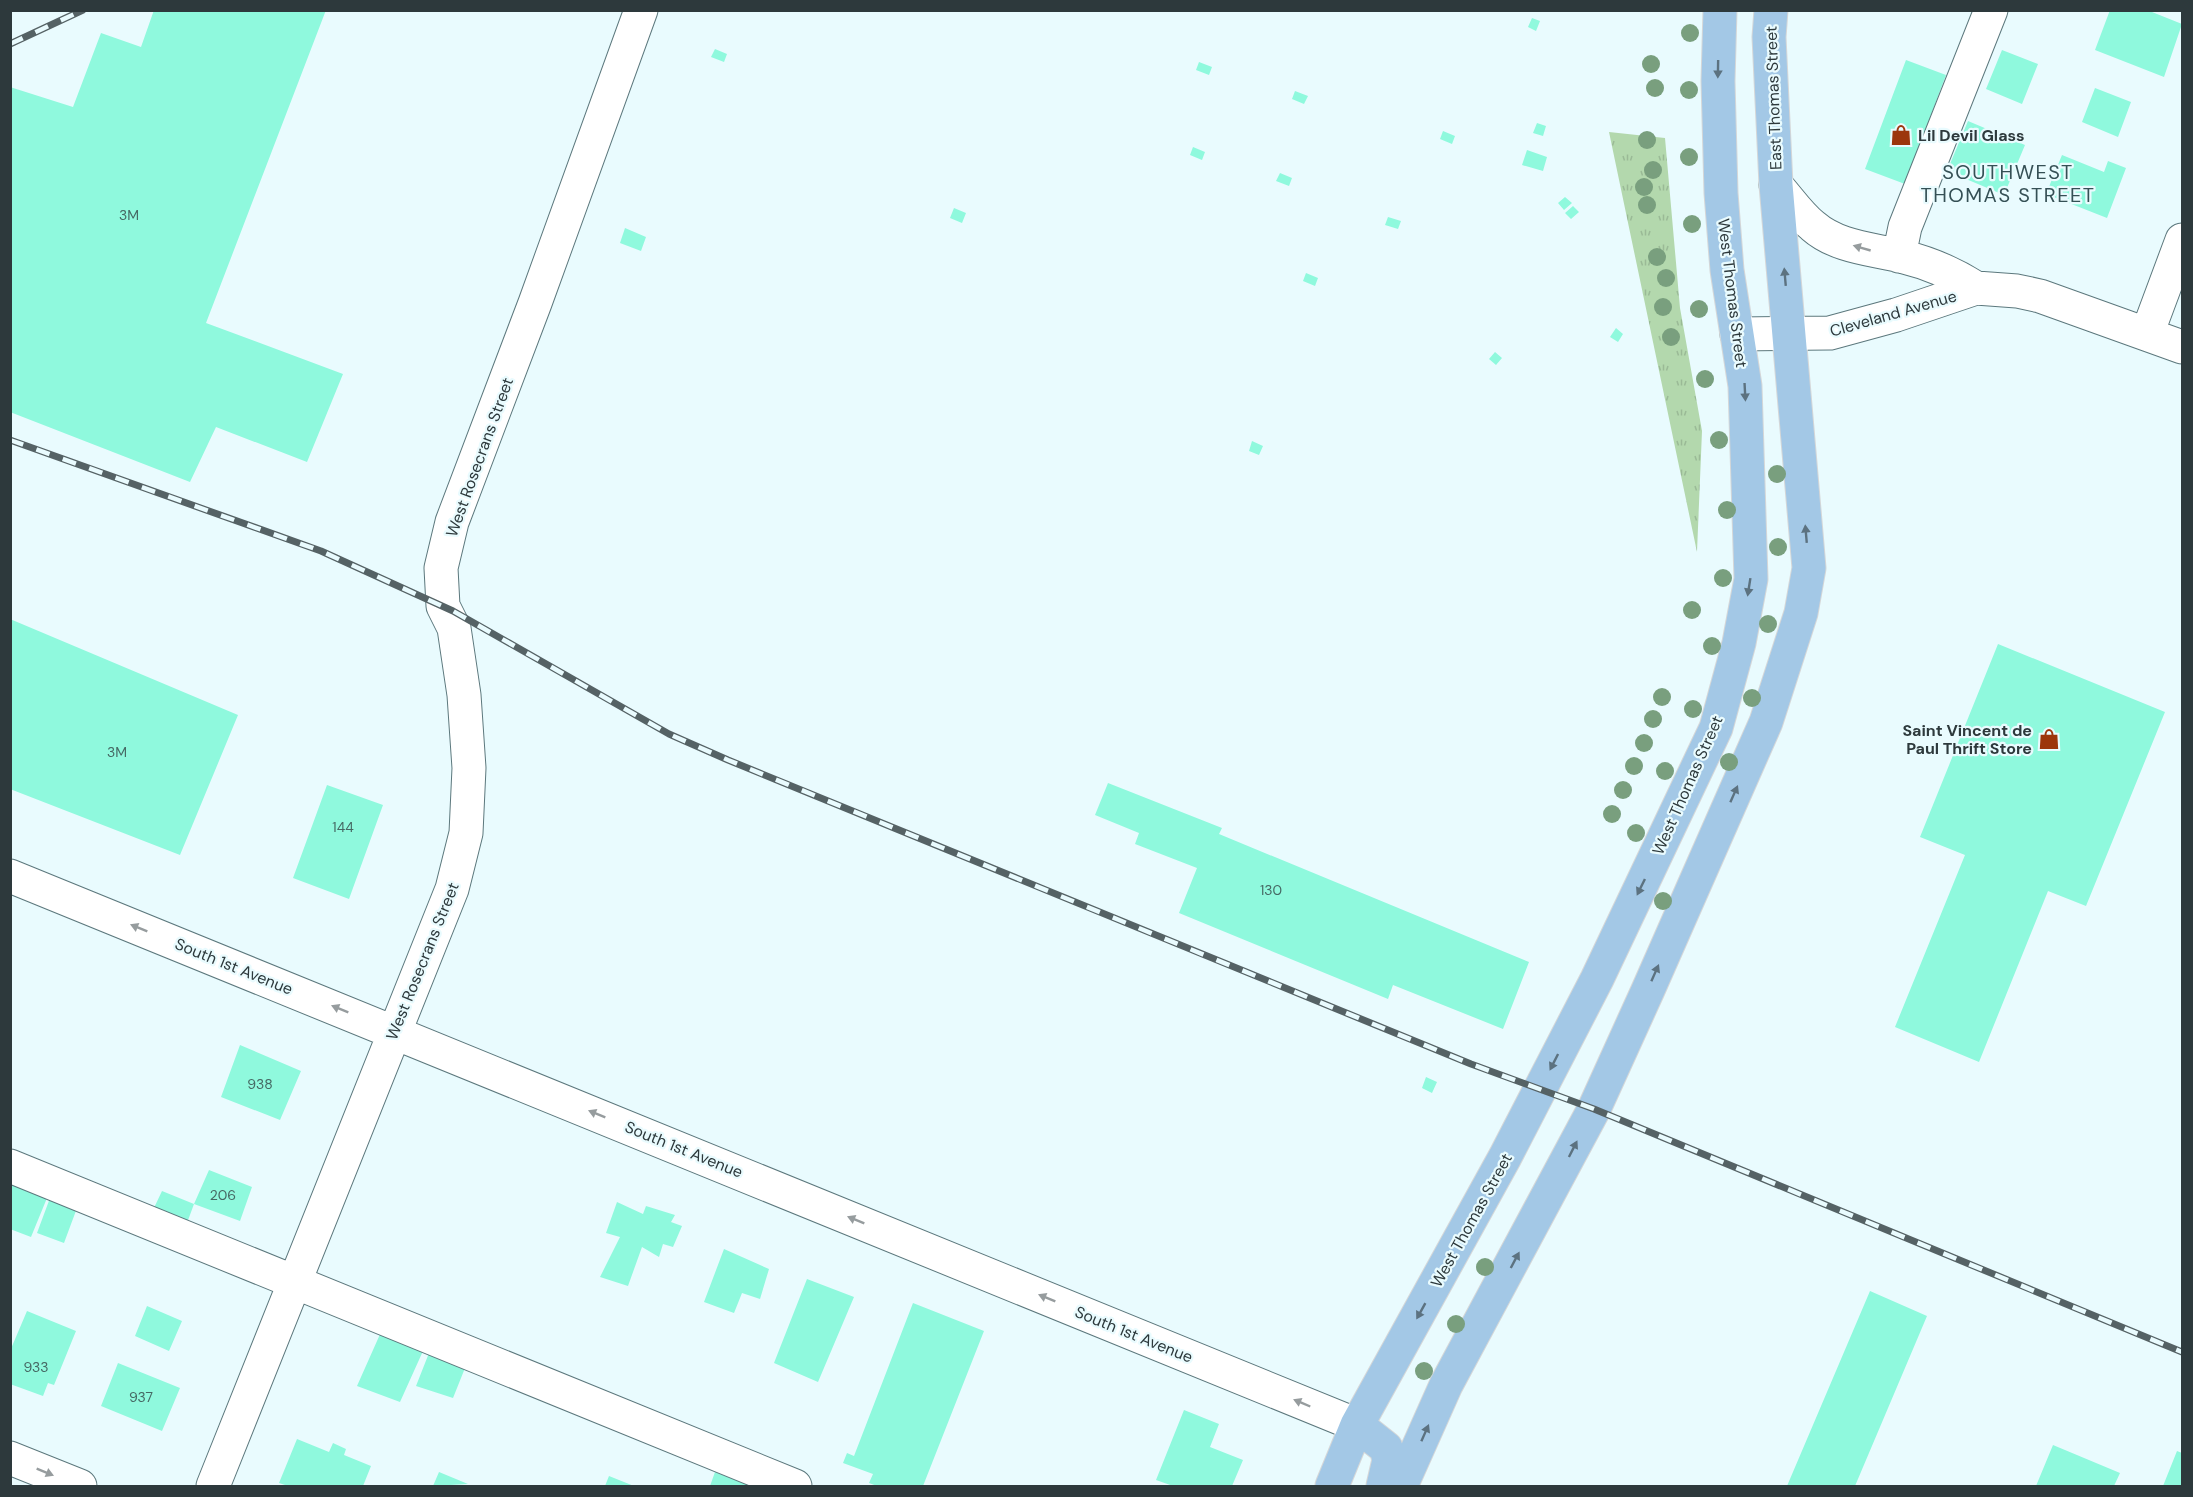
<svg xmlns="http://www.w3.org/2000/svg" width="2193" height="1497" font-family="'DM Sans',sans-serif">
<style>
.grass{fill:url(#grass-tufts)}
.building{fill:#8ff9dd}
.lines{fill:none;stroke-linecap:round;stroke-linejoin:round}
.minor-casing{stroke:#5c787d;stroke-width:35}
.major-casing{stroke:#d5d7d8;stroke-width:35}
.minor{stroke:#fff;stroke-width:33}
.major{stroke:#a3c8e6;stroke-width:33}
.rail-casing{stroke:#556265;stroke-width:7}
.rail{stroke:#e9fbfe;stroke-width:4.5;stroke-dasharray:14;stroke-linecap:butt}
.tree{fill:#799f7e}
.oneway{fill:#5c7280}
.oneway2{fill:#969c9e}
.labels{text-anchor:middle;stroke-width:4.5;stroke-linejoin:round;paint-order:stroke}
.number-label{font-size:14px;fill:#466964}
.street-label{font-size:16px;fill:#2d393c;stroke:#e9fbfe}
.poi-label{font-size:16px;font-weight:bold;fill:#2d393c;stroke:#e9fbfe;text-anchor:start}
.quarter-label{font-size:20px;letter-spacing:1.5px;fill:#355055;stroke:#e9fbfe}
</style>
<defs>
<pattern id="grass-tufts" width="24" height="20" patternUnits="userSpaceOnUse" patternTransform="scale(1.5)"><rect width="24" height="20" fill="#b3d8ad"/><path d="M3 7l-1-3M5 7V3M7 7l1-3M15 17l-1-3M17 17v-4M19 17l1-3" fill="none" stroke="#9aba96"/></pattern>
</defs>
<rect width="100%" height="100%" fill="#e9fbfe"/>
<!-- grass -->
<path class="grass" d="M1609,132L1665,138L1680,308L1702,431L1697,552Z"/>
<!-- building -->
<path class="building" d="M154,10H326L206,323L343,374L307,462L216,427L190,482L10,412V87L73,107L101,33L141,47Z
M2110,10H2147L2182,24L2164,77L2095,50Z
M1532,18L1540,21L1536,31L1528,27Z
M715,49L727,54L724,62L711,57Z
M2002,50L2038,64L2022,104L1986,89Z
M1906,60L1946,75L1905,184L1865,169Z
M1199,62L1212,67L1209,75L1196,70Z
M2095,88L2131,102L2118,137L2082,122Z
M1295,91L1308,96L1304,104L1292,99Z
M1968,121L2025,145L2004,195L1947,171Z
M1537,123L1546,126L1543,136L1533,133Z
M1443,131L1455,136L1452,144L1440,139Z
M1193,147L1205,152L1202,160L1190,155Z
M1527,150L1547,157L1543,171L1522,165Z
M2062,155L2104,172L2108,161L2126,168L2107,218L2046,194Z
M1280,173L1292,178L1289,186L1276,181Z
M1565,197L1572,203L1564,210L1558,203Z
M1573,206L1579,212L1571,219L1565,213Z
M954,208L966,213L962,223L950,218Z
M1388,217L1401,221L1398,229L1385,225Z
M625,228L646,237L641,251L620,243Z
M1306,273L1318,278L1315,286L1303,281Z
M1616,328L1623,334L1618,342L1610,337Z
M1495,352L1502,358L1496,365L1489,359Z
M1252,441L1263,446L1259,455L1249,451Z
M10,619L238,715L180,855L10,789Z
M1998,644L2165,712L2086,906L2048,891L1979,1062L1895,1027L1965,855L1920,837Z
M1108,783L1222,828L1219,834L1529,962L1503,1029L1393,985L1388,999L1179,913L1197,868L1135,844L1139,833L1095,815Z
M327,785L383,805L349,899L293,878Z
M240,1045L301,1071L280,1120L221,1097Z
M1426,1077L1437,1082L1432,1093L1422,1088Z
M209,1170L252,1187L240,1221L194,1204Z
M12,1182L47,1198L31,1237L10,1229Z
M162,1191L194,1204L187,1223L153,1210Z
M50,1198L77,1208L64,1243L37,1233Z
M617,1202L643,1214L646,1206L675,1215L671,1222L682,1226L673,1247L663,1244L659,1257L642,1247L628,1286L600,1277L620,1237L606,1233Z
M724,1249L769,1269L760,1299L742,1293L734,1313L704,1302Z
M807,1279L854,1297L818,1382L774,1363Z
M1870,1291L1927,1316L1855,1486H1787Z
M913,1303L984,1331L923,1486H877L869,1483L873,1474L843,1463L847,1453L854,1456Z
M147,1306L182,1321L169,1351L135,1336Z
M27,1311L76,1331L54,1385L48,1383L43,1396L10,1384V1351Z
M381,1332L423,1351L400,1402L357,1386Z
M429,1353L465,1368L453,1398L416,1386Z
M118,1363L180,1388L162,1431L101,1406Z
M1184,1410L1219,1424L1210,1447L1243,1460L1232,1486H1173L1156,1480Z
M297,1439L329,1452L333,1443L346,1449L344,1455L371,1466L363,1486H288L279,1483Z
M2053,1445L2120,1473L2114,1486H2036Z
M2177,1451L2182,1453V1486H2163Z
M439,1472L468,1484L433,1486Z
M715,1472L751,1486H710Z
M609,1476L634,1486H605Z"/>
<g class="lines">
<defs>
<path id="minor" d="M1776,185C1788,198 1799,215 1813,226C1838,248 1874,249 1904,257C1929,263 1954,274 1976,288
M1899,256L1905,227L1991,10
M1737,334L1830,333L1896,315L1976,288L2017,291L2040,296L2182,347
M2147,334L2182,240
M10,876L1357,1425
M10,1166L795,1486
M10,1458L80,1486
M213,1486L452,889L466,833L469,768L464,695L454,628L443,606L441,568L452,522L535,303L641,10"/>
<path id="major" d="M1357,1425L1386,1448L1389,1460L1383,1486
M1332,1486L1357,1425L1505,1157L1597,979L1716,728L1739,643L1751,579L1745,386L1727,270L1721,193L1718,81L1720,10
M1401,1486L1446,1385L1594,1109L1648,990L1766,722L1801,613L1809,568L1776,185L1769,37L1771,10"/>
</defs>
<!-- minor casing -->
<use href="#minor" class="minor-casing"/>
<!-- major casing -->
<use href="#major" class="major-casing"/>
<!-- minor -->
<use href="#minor" class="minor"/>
<!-- major -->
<use href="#major" class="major"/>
<defs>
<path id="rail" d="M10,44L83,10
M10,440L321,551L453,611L669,734L728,760L1471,1064L1594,1109L2182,1352"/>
</defs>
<!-- rail casing -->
<use href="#rail" class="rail-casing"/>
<!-- rail -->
<use href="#rail" class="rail"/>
</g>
<!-- trees -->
<g class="tree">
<circle cx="1690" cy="33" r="9"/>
<circle cx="1651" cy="64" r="9"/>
<circle cx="1655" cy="88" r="9"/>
<circle cx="1689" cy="90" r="9"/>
<circle cx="1647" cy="140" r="9"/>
<circle cx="1689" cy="157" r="9"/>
<circle cx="1653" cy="170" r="9"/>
<circle cx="1644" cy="187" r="9"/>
<circle cx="1647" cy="205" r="9"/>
<circle cx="1692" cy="224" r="9"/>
<circle cx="1657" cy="257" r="9"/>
<circle cx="1666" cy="278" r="9"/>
<circle cx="1663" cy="307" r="9"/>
<circle cx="1699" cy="309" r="9"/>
<circle cx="1671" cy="337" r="9"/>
<circle cx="1705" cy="379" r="9"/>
<circle cx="1719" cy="440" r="9"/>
<circle cx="1777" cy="474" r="9"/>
<circle cx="1727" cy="510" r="9"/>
<circle cx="1778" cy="547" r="9"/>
<circle cx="1723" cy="578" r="9"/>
<circle cx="1692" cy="610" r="9"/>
<circle cx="1768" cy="624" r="9"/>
<circle cx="1712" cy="646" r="9"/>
<circle cx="1662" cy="697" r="9"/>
<circle cx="1752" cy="698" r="9"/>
<circle cx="1693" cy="709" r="9"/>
<circle cx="1653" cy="719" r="9"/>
<circle cx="1644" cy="743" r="9"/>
<circle cx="1729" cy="762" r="9"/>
<circle cx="1634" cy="766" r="9"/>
<circle cx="1665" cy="771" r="9"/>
<circle cx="1623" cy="790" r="9"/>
<circle cx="1612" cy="814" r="9"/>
<circle cx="1636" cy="833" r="9"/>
<circle cx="1663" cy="901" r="9"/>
<circle cx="1485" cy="1267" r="9"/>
<circle cx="1456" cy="1324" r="9"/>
<circle cx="1424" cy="1371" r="9"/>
</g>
<!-- one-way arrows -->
<defs><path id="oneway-solid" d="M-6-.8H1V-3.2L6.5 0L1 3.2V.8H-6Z" transform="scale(1.5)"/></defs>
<g class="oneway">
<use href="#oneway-solid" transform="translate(1718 69) rotate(91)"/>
<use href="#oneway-solid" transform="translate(1785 277) rotate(-95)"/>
<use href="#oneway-solid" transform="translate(1745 392) rotate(87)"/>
<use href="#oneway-solid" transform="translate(1806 534) rotate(-95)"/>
<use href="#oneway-solid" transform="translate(1749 587) rotate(99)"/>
<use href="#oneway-solid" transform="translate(1734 794) rotate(-66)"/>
<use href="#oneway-solid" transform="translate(1641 887) rotate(116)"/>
<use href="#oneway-solid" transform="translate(1655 973) rotate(-66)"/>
<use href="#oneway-solid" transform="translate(1554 1062) rotate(117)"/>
<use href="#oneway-solid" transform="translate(1573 1149) rotate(-63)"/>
<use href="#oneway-solid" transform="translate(1515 1260) rotate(-62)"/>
<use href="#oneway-solid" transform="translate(1421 1311) rotate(119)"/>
<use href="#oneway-solid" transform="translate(1425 1433) rotate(-66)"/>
</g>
<g class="oneway2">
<use href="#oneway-solid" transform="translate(1862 248) rotate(-164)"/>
<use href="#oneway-solid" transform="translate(139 928) rotate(-158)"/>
<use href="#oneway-solid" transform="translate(340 1009) rotate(-158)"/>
<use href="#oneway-solid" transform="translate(597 1114) rotate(-158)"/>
<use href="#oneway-solid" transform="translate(856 1220) rotate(-158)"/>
<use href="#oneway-solid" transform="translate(1047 1298) rotate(-158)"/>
<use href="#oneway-solid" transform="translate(1302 1403) rotate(-157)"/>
<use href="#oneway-solid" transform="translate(45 1472) rotate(22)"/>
</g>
<!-- icons -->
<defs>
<symbol id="shop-bare" viewBox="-9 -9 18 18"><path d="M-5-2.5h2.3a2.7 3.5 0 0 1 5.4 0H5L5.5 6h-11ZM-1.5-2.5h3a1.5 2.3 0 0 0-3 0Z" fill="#9c360c" stroke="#e9fbfe" stroke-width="2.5" paint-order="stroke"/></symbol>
</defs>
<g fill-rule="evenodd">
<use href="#shop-bare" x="1886" y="120" width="30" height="30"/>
<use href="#shop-bare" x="2034" y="724" width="30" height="30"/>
</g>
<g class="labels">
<!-- number labels -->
<g class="number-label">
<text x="129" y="220">3M</text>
<text x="117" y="757">3M</text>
<text x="343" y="832">144</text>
<text x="1271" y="895">130</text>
<text x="260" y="1089">938</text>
<text x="223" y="1200">206</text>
<text x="36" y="1372">933</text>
<text x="141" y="1402">937</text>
</g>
<!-- street labels -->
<g class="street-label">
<text transform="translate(1773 98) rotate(-92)" y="6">East Thomas Street</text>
<text transform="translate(1733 293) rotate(83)" y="6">West Thomas Street</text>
<text transform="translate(1893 313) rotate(-16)" y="6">Cleveland Avenue</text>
<text transform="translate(479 457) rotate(-70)" y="6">West Rosecrans Street</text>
<text transform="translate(1687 785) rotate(-66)" y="6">West Thomas Street</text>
<text transform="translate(422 961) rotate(-68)" y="6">West Rosecrans Street</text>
<text transform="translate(234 966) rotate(22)" y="6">South 1st Avenue</text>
<text transform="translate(684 1149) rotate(22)" y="6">South 1st Avenue</text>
<text transform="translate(1471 1220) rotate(-61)" y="6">West Thomas Street</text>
<text transform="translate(1134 1334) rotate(22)" y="6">South 1st Avenue</text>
</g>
<!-- poi labels -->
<g class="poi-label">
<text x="1918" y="141">Lil Devil Glass</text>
<text x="2032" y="736" text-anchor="end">Saint Vincent de<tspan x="2032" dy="18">Paul Thrift Store</tspan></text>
</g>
<!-- quarter labels -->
<g class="quarter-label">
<text x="2008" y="179">SOUTHWEST<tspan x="2008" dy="23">THOMAS STREET</tspan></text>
</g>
</g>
<!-- border -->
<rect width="2193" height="1497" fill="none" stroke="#2d393c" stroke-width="24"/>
</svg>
